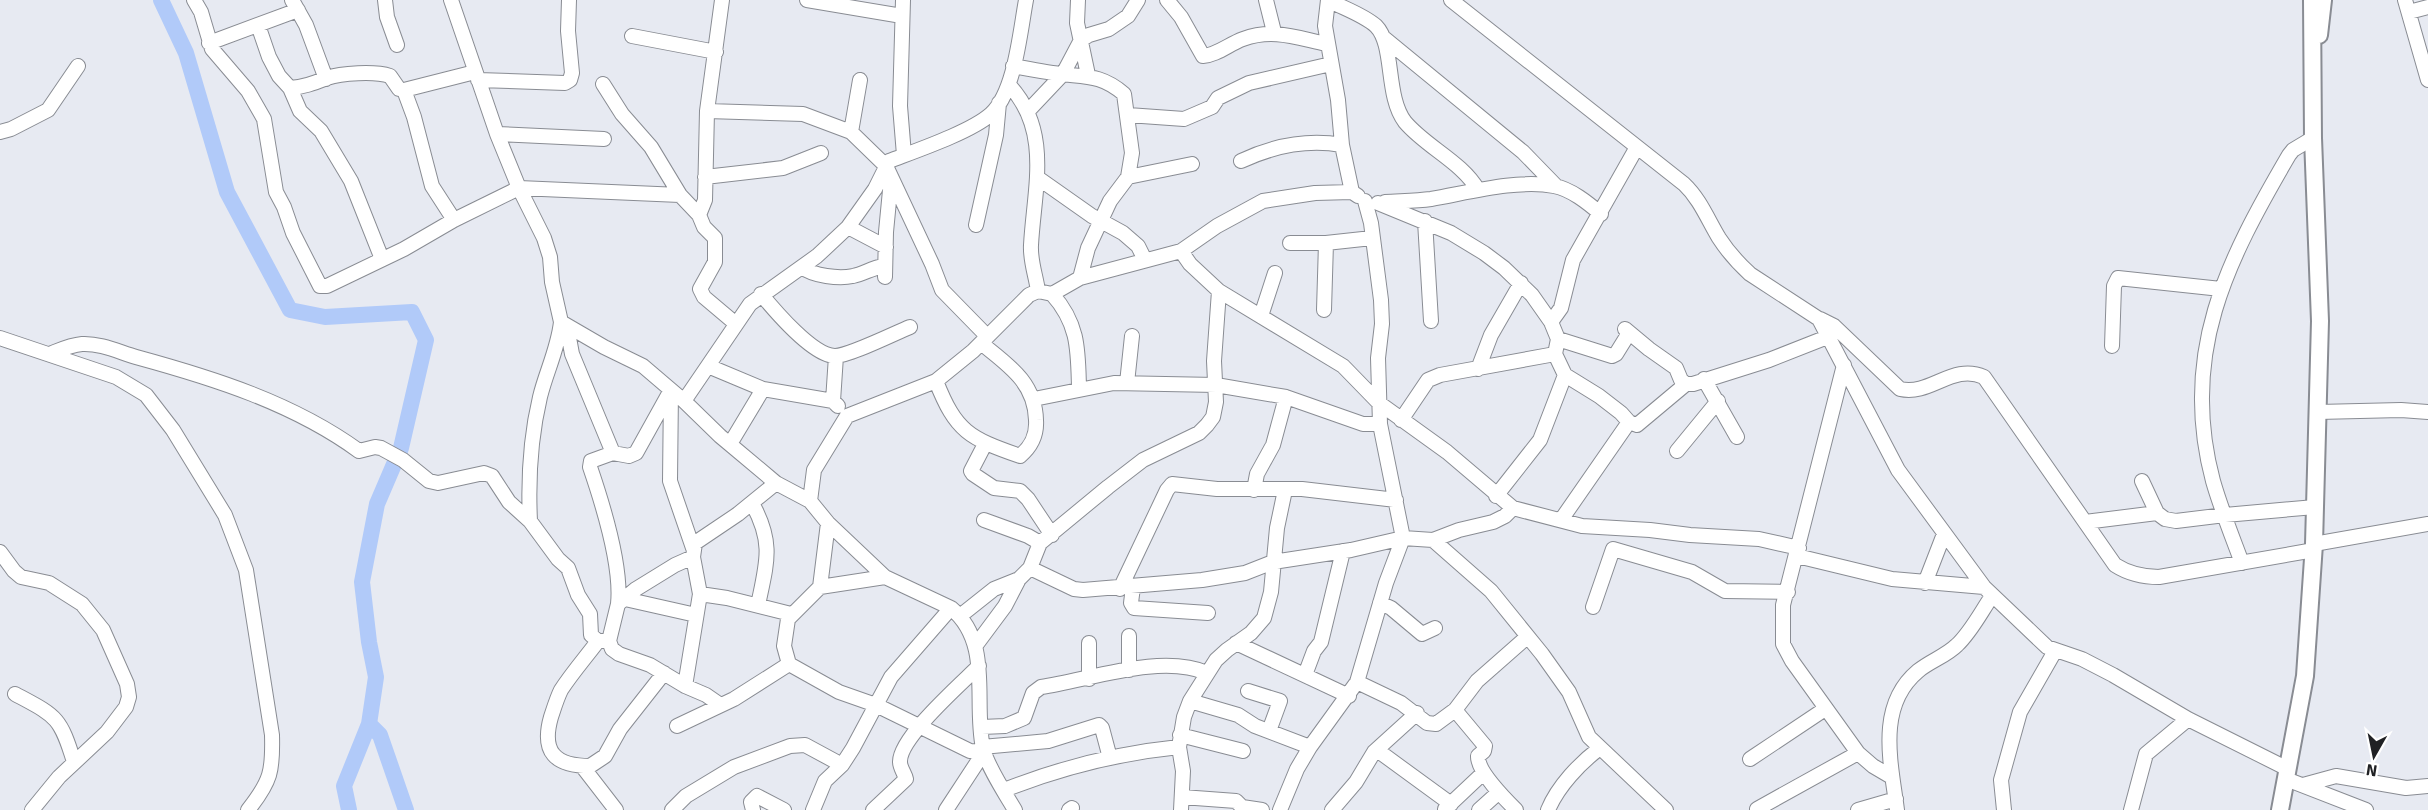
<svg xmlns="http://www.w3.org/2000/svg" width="2428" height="810" font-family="Signika,sans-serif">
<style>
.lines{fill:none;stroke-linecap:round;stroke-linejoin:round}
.river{stroke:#b1caf9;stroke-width:16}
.minor-casing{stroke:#898c93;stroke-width:16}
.major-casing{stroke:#898c93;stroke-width:20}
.minor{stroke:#fff;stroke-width:14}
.major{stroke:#fff;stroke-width:16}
</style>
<rect width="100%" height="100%" fill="#e7eaf2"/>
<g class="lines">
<!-- river -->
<path class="river" d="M161,0L186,53L227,192L290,310L325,317L412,312L426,340L401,448L377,504L362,582L369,642L376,677L369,724L344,786L349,810
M369,724L380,735L406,810"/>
<defs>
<path id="minor" d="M194,0L201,12L212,49L248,91L264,119L276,192L284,207L293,233L320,286H327L404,249L454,220L519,188L680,195
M292,0L306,25L326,79
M385,0L387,17L397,45
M451,0L497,134L519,188L544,238L550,257L552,282L561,322L604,347L643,366L684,401
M807,0L902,16
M903,0L900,106L904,155
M1078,0L1077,23L1088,75
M1167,0L1181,17L1203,56C1217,55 1229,44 1243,39C1273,28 1297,38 1327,44
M1266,0L1274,32
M1328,0L1325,26L1338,100L1342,145L1352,192L1358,196
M1328,0C1343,8 1364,15 1376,26C1395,45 1385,96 1405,122C1426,147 1462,162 1478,190
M1451,0L1684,184C1700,199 1708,220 1719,238C1728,252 1738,263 1750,274L1819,319L1898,470L1984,587L2047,647L2082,659L2113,675L2188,719L2288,769
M2405,0L2428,80
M2409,12L2428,7
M258,25L269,57L279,76L290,88L300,111L321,131L351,181L382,259
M632,36L716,52
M1384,38L1523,152L1556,186
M209,43L298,10
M1013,66C1029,69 1045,72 1061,74C1087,77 1102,75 1124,94L1132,153L1128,177L1110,201L1088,248L1080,278
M478,80L565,83L570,80L572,73L568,31L569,0
M603,84L622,114L651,147L680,195L699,215L704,227L715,238V262L700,289L704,297L736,324
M1009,85C1052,131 1034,189 1031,245C1030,261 1036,276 1038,291
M290,88C304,87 314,83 327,78C341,73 375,71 390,76L399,89L404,90L414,117L432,186L454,220
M404,90L475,72
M707,111L803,114L851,132L886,166L932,264L942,290L987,336
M1028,111L1063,74L1081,40L1089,35L1109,29L1128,16L1138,0
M1128,115L1184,119L1212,107L1218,98L1249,83L1331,64
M0,132L11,129L48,110L78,66
M851,132L860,80
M497,134L604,139
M1241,161C1273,146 1307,139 1342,145
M705,177L783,168L821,153
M1128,177L1192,164
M1038,178L1092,216L1123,233L1138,246L1145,260
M1385,202C1400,201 1416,201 1431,199C1467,193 1517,179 1554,186C1571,189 1588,203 1601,214
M1378,203L1451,233L1484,253L1504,268L1532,295L1551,322L1558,339L1555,354L1565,375L1599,396L1621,413L1629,422L1561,520
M699,215L705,200L707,111L722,0
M1425,221L1431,321
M976,225L996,135L999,103
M848,227L886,247
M1290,243H1326L1372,238
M1181,251L1190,264L1219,291L1343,366L1379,403L1447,452L1513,508L1582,526L1650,530L1690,535L1759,539L1799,548
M802,267C813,276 839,279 853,276C864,274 871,268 884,266
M885,277L886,232L891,180
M761,294C775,311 813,356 835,356C849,356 895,333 910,327
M1052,294C1079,324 1078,351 1079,388
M1324,310L1326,243
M1261,316L1275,273
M1820,319L1834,326L1900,389C1931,396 1952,363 1984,377L2115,565C2129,574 2142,577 2159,577L2314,550
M1551,322L1561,308L1573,260L1637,147
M567,327L572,354L613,453L591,461L590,467C603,505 622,566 618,604
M1625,329L1649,349L1676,368L1681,380L1686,384
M0,338L116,377L146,395L173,430L225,515L246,570L272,735C273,771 271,781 248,810
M1558,339L1612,356L1616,354L1629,333
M2112,346L2114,286L2118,278L2221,289
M52,353C62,349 71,345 82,344C100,343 119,352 136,357C213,378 293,403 359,451L375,447L381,448L403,460L429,481L438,483L484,473L492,476L509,502L530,521L558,559L568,568L578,595L590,614L591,635L598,641
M836,356L833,401L838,406
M1844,365L1783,605V644L1792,661L1858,753L1873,766L1890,776
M708,366L763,389L833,401
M1478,369L1491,335L1521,283
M1704,379L1737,437
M936,381C956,432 969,438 1020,456C1032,446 1037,435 1036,420C1035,382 1008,365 981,343
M1127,383L1132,336
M1034,399L1114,383L1216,385L1286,397L1363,424H1380
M2318,412L2401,410L2428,412
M1401,420L1428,380L1440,375L1555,354
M1629,422L1637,425L1686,384H1693L1769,360L1830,336
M730,444L763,389
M985,444L971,471L973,474L994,488L1020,491L1028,499L1052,535
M1677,451L1718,401
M613,453L629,456L636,453L671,390L670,481L693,548
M1254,490L1257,474L1273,445L1286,397
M1496,496L1540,440L1565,375
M810,501L814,470L847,416L936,381L973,351L1029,295L1038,291L1052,294L1080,278L1181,251L1217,226L1263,201L1315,193L1352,192
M752,503C774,543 767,562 758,605
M2157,513L2165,519L2176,521L2225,515L2315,507
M984,520L1028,536L1040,543
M530,521C528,479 530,439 540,397C546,372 558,349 561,322
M2085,522L2157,513L2142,481
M1433,540L1491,591L1542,654L1569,692L1589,737L1666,810
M2314,544L2428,524
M0,552L14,571L21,577L49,583L82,604L103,630L127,684L129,697L126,707L107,732L59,777L32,810
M1797,556L1892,579L1984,587
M693,557L675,565L636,589L618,604L609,641L612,649L619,654L650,665L685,686L706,695L719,704
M2242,563C2232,536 2221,509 2213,481C2179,354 2227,261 2289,155L2293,150L2313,138
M1030,568L1074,589L1083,590L1202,580L1245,573L1273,562L1351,550L1403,538L1433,540L1459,530L1493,522L1505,516L1513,508
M885,577L820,587L788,619L784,646L789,664L839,692L876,705L970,751L984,752L946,810
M1925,583L1944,534
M820,587L828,523
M1133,587L1131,603L1134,608L1208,613
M1120,589L1167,490L1172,484L1217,489H1302L1396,500
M700,594L727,598L791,614
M625,599L696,615
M1380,603L1391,608L1422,634L1435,628
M1593,607L1613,549L1692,572L1725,591L1788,592
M960,616L994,589L1019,579L1030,568L1040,543L1108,487L1143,460L1199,433L1207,425L1213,417L1216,402L1214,361L1219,291
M1129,636V670
M609,641H598C586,657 572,673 561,690C557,698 554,708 551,717C541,752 555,766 590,766L605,756L620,729L664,673
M1089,643V679
M1236,643L1349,696
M976,645L1005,606L1019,579
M1305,675L1314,651L1321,642L1343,551
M1357,682L1401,703L1427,723L1436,724L1455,710L1477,681L1527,637
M685,686L700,594L693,557L695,543L738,514L776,483
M1248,691L1280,701L1269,731
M15,694C56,716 60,716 74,762
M1190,701L1238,715L1255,726L1310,747
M1455,710L1485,746L1484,751L1478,756C1477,771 1505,799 1516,810
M677,726L734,699L789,664
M982,727L1005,726L1024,718L1033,693L1041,687C1089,680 1161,653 1207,673
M1180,735L1243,751
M982,747L1048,741L1099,725L1102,728L1110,758
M1377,750L1451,804
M1750,759L1825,709
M582,766L616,810
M2286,779L2366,810
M2303,785L2336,776L2406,788L2428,786
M1004,790C1060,768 1119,753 1179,747
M1182,797L1236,801L1242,807L1262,810
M1445,809L1479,777
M1757,809L1858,753
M672,810L686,796L734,767L790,746L805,745L842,765
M753,810L751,802L757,796L784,810
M813,810L825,781L842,765L853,748L891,677L951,608
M873,810L906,779C905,774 900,768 900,762C899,738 961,684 979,666
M1015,810C1006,795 986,764 983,748C973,701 993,643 951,608L885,577L828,523L810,501L776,483L720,436L684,401L750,304L817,256L848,227L875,189L889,161C915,151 971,132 991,114C1015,92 1020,32 1026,0
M1069,810L1072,808
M1181,810L1183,771L1179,747L1184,717L1190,701L1216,660L1227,650L1251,633L1264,618L1271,592L1277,528L1285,490
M1280,810L1297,769L1310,747L1357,682L1386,583L1403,538L1380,424L1378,358L1382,324L1381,300L1371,223L1365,201
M1332,810L1356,782L1374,752L1417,713
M1479,810L1499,792
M1548,810C1558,786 1580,763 1600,748
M1858,810L1896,799
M1897,810C1891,763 1876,706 1918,671C1930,661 1946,656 1957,645C1971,632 1981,612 1992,596
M2004,810L2001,780L2020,712L2055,651
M2131,810L2146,754L2188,719"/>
<path id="major" d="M2319,35L2323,0
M2280,810L2305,676L2314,544L2320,321L2313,138L2312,0"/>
</defs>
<!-- minor casing -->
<use href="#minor" class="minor-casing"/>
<!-- major casing -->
<use href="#major" class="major-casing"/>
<!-- minor -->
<use href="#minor" class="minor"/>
<!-- major -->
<use href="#major" class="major"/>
</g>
<!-- north arrow -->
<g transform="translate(2374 756) rotate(189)" stroke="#ffffff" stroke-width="4.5" paint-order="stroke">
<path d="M0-4.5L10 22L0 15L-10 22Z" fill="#202124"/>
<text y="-9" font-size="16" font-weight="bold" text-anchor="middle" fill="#202124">N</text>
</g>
</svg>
